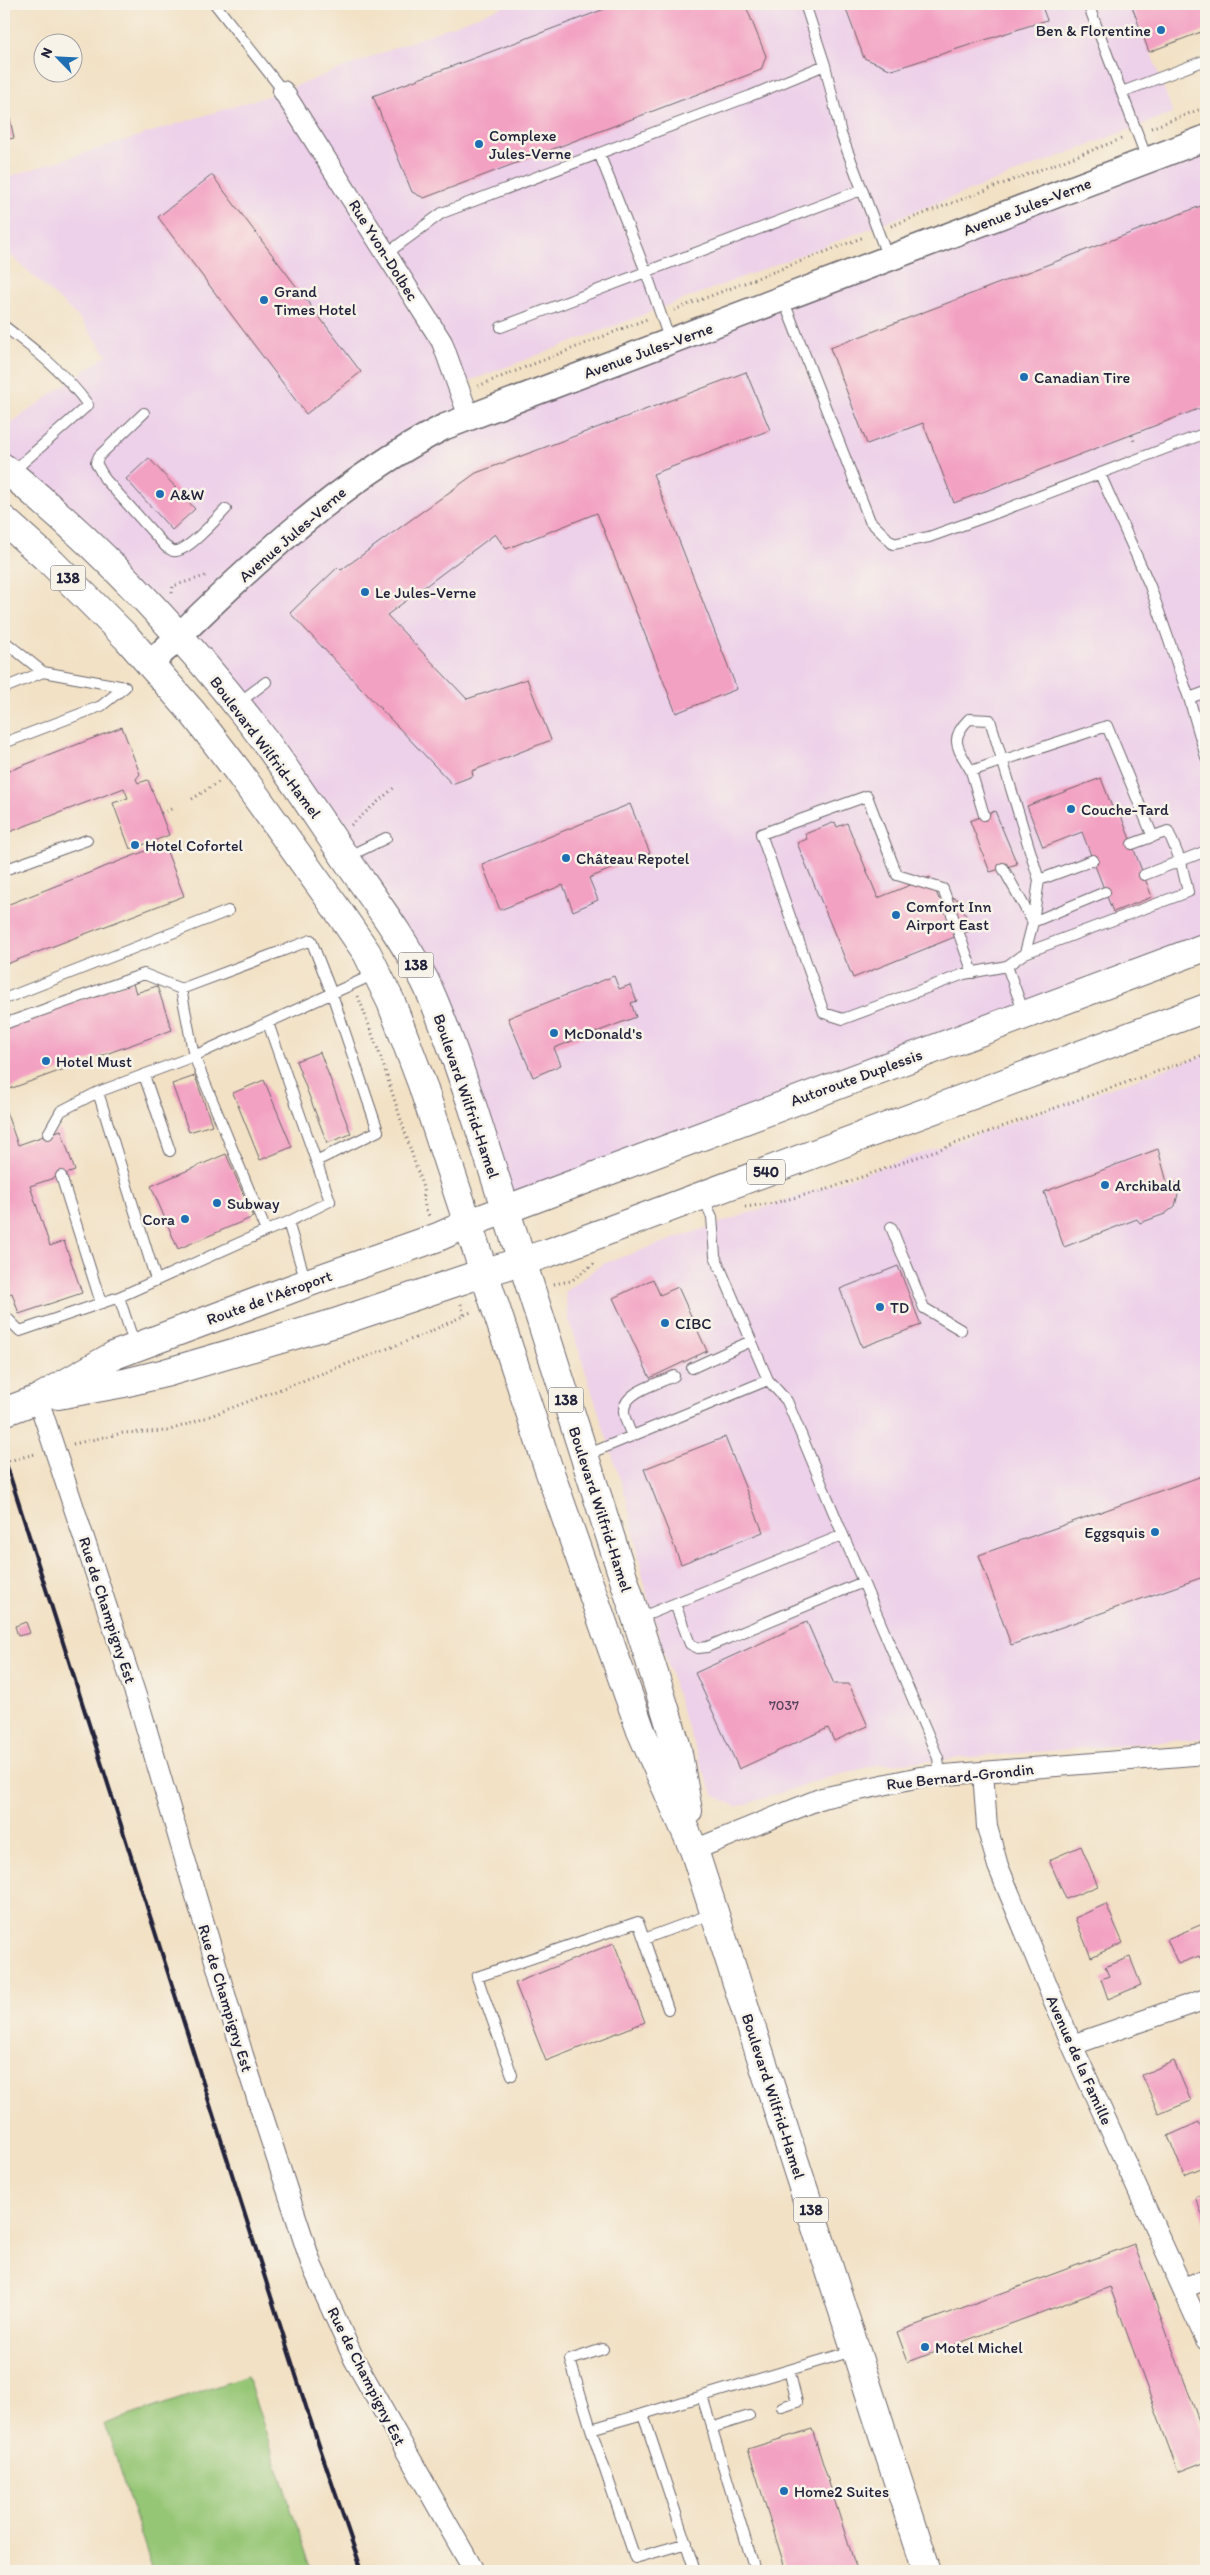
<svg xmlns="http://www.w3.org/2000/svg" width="1210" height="2575" font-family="Itim,sans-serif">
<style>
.built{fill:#edd0e9}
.green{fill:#95c675;stroke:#5c7458}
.building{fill:#f3a1c2}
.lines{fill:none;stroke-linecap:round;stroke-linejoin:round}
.service-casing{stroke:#6b656b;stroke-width:12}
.minor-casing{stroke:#6b656b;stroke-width:22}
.tertiary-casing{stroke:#6b656b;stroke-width:28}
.secondary-casing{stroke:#6b656b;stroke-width:30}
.primary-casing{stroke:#6b656b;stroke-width:30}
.trunk-casing{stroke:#6b656b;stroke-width:30}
.path{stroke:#6b656b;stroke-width:3;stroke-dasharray:1 4;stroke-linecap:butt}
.service{stroke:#fff;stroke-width:10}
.minor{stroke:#fff;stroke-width:20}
.tertiary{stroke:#fff;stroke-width:25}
.secondary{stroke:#fff;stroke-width:28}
.primary{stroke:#fff;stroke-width:28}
.trunk{stroke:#fff;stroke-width:28}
.rail{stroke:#22223b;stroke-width:4}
.poi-dot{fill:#1f6fb2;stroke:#f7f3e8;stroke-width:2}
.labels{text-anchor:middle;stroke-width:5;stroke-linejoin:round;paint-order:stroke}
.number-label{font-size:14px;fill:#56425d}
.shield{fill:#f7f3e8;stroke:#62616f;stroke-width:1}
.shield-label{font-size:15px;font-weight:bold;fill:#22223b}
.poi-label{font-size:16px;fill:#22223b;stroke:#f7f3e8;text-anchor:start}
.street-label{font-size:16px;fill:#22223b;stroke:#f7f3e8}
</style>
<rect width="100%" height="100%" fill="#f7f3e8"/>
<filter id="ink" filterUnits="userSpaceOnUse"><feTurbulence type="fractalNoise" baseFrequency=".02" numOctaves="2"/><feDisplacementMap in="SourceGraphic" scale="10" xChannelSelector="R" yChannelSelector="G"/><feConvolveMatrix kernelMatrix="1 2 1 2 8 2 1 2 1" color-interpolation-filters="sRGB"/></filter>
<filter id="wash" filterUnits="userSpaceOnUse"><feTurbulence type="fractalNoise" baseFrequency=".0096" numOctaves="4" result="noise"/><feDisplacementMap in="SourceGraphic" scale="20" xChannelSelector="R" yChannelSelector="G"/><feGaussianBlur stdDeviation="1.12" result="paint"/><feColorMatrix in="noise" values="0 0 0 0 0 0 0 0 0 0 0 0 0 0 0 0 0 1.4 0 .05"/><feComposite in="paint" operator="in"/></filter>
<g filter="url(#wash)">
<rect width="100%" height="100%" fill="#f2e1c5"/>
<!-- built -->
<path class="built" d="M509,4H1133L1173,113L459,385L469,416L1206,138V947L505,1210L444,1026L271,749L4,468V428L107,355L79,318L4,249V178L283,91Z
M1206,1055V1738L876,1765L820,1780L737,1807L714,1795L704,1773L683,1715L646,1591L627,1501L568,1317L565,1292L602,1264L613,1260Z"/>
<!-- green -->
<path class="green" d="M247,2376L312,2571H153L105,2424Z"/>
<g id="blocks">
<!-- building -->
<path class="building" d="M618,4H745L766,56L761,70L424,198L412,192L373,96Z
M844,4H1041L1047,20L892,70L864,58Z
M1131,4H1206V30L1149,52Z
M7,105L14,138L4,140V106Z
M212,175L361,372L306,414L158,217Z
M1206,204V406L954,503L923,423L867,444L830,348Z
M746,372L770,430L653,474L737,689L676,713L597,513L506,549L495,534L387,615L467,699L527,679L551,740L472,771L473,776L452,784L290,613L338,567L341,570L476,473Z
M149,458L195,509L172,530L126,479Z
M122,727L140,774L136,779L138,783L148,780L169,835L154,841L158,847L164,844L184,896L4,965V906L148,850V843L130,849L113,803L128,798L124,788L4,834V773Z
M1101,778L1115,815L1120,813L1152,897L1113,912L1082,832L1043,847L1027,806Z
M630,804L650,853L589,878L598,900L573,911L563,885L500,910L482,864Z
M995,811L1017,864L990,872L970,821Z
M835,822L837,827L847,823L878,898L930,877L939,899L948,896L959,900L972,930L853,978L797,843L807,839L805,834Z
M614,976L619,989L630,985L637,1001L631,1003L636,1017L554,1048L561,1065L533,1077L508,1018Z
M132,981L136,993L157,986L172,1030L4,1091V1028Z
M320,1052L351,1134L327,1143L296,1061Z
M195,1076L212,1125L189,1132L172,1084Z
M264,1080L292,1147L260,1160L233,1093Z
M4,1106L18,1145L61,1130L75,1171L30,1186L50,1246L64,1241L82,1293L19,1314L12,1293L4,1295Z
M1158,1149L1168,1186L1176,1183L1178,1194L1175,1206L1165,1214L1140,1223L1137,1219L1064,1247L1044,1192Z
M226,1154L253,1217L178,1249L151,1186Z
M898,1266L921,1325L862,1347L840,1289Z
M653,1279L660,1295L678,1287L707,1351L650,1378L613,1298Z
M725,1437L763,1532L681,1564L644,1469Z
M1205,1475L1206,1576L1011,1645L979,1555Z
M26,1622L30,1633L18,1636L15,1626Z
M807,1622L834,1684H849L868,1726L834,1741L828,1728L739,1769L695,1673Z
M1081,1846L1098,1886L1066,1899L1049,1860Z
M1106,1904L1123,1943L1091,1957L1075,1918Z
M1205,1923L1206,1956L1200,1958L1199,1956L1178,1964L1167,1939Z
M614,1943L645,2022L546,2061L515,1983Z
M1130,1957L1141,1985L1108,1999L1101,1979L1109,1976L1105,1967Z
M1174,2061L1191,2101L1159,2114L1142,2075Z
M1199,2122L1206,2138V2166L1184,2175L1168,2136Z
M1206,2192V2224L1195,2197Z
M1134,2244L1206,2440V2461L1178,2472L1110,2287L908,2362L897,2332Z
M812,2429L857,2571H786L748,2449Z"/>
</g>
</g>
<g filter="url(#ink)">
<use href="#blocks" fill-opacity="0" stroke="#6b656b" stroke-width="1"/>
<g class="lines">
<defs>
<path id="service" d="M215,4L283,91
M805,4L825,65L841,134L888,258
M1088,4L1147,159
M1122,92L1206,60
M599,153L646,272L670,341
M386,254L442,213L750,96L825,65
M783,299L870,521L893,544L929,537L993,514L1206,433
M4,326C35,350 65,373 88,405L11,473
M501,327L861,190
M144,413L99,456L96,463L105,479L166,547C169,548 171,550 173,551C186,554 217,518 226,509
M1100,474L1150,586L1189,698L1206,757
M4,641L43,672L125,687
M4,688L43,672
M1189,698L1206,692
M237,704L266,682
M4,743L101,706L125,687
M971,771L984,815
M347,857L386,838
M1003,868L1033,922
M4,870L87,840
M1144,875L1206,851
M1039,880L1093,860
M1033,922L1039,880L990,720L969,719C948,740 958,748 971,771L1107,726L1153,837
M1025,953L1188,892L1181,862L1168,831L1132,844
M1007,966L1025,953L1033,922L1105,892
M973,973L943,889L897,875L867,796L761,834L824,1013L843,1019L964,974L1007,966L1024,1013
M181,989L194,1056L266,1231L288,1222L306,1282
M4,999L228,911
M268,1023L330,1201L288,1222
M4,1024L144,974L181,989L311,940L332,994L378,1131L316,1161
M144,1075L170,1151
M98,1092L194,1056L375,974
M48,1134L61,1111L98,1092L156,1280
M61,1176L101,1303
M703,1197L712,1217L715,1256L768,1380L787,1401L843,1535
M891,1227L924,1308L961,1330
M119,1297L266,1231
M4,1315L20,1331L119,1297L135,1346
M692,1368L751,1341
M632,1436C629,1428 623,1417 624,1410C625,1391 660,1383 674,1376
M586,1455L768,1380
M675,1604L690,1644L698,1648L707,1647L863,1582
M637,1619L843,1535L938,1758L940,1775
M644,1939L668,2009
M512,2075L477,1977L638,1922L644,1939L714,1913
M702,2396L755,2571
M782,2407L797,2402L789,2370
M643,2414L591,2429L635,2558L687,2543
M711,2428L749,2416
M591,2429L570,2360L603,2349
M695,2571L643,2414L856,2350"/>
<path id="minor" d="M283,91L442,342L469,417
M38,1399L142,1714L243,2055L312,2266L354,2359L474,2571
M983,1772L987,1827L998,1866L1072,2045L1206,2340
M694,1850L822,1798L920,1777L1206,1754
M1072,2045L1206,1999
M1184,2288L1206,2279"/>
<path id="tertiary" d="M151,663C241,576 331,485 444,427L1206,138"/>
<path id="secondary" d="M58,1395L124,1383L165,1373L335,1323L483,1273
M4,1412L38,1399L115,1355L307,1283L438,1237L467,1224"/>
<path id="primary" d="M4,468C95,542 178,629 250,721C282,762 310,806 340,850C369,893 401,934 425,981C444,1020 457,1063 472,1105L659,1689L677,1748L688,1811
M4,520L52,563L128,639L193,713L237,770L339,912L367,953L391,1002L422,1084L548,1467L641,1731L694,1850L927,2571"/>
<path id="trunk" d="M467,1224L1206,947
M483,1273L548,1253L1206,1008"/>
</defs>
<!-- service casing -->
<use href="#service" class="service-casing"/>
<!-- minor casing -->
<use href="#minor" class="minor-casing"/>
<!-- tertiary casing -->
<use href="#tertiary" class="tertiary-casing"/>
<!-- secondary casing -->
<use href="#secondary" class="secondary-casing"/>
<!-- primary casing -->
<use href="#primary" class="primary-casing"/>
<!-- trunk casing -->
<use href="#trunk" class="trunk-casing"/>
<!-- path -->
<path class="path" d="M1151,128L1206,107
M891,226L1124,138
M674,310L864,237
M478,386L647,319
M1132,435L1135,444
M172,593L173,586L208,575
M192,799L219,782
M161,813L174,808
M351,825L396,786
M358,996L380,1055L423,1188L425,1207L429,1216
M745,1207L774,1203L828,1189L1206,1054
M554,1284L571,1281L596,1262
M461,1304L464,1315
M73,1444L123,1433L167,1431L197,1421L423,1335L473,1311
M4,1462L35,1454"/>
<!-- service -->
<use href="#service" class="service"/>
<!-- minor -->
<use href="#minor" class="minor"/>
<!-- tertiary -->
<use href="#tertiary" class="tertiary"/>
<!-- secondary -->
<use href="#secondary" class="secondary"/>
<!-- primary -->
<use href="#primary" class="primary"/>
<!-- trunk -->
<use href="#trunk" class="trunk"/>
<!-- rail -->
<path class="rail" d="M4,1457L308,2413L362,2571"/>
</g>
</g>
<!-- markers -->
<g class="poi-dot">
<circle cx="1161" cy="30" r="5"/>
<circle cx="479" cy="144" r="5"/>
<circle cx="264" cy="300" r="5"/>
<circle cx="1024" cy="377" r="5"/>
<circle cx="160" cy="494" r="5"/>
<circle cx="365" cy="592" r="5"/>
<circle cx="1071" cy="809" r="5"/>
<circle cx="135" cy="845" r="5"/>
<circle cx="566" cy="858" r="5"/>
<circle cx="896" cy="915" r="5"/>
<circle cx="554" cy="1033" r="5"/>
<circle cx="46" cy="1061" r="5"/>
<circle cx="1105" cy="1185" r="5"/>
<circle cx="217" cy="1203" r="5"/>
<circle cx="185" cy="1219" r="5"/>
<circle cx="880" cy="1307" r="5"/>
<circle cx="665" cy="1323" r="5"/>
<circle cx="1155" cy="1532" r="5"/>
<circle cx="925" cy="2347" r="5"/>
<circle cx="784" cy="2491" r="5"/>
</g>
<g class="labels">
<!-- number labels -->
<g class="number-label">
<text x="784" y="1710">7037</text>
</g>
<!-- shield labels -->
<g class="shield">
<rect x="50.5" y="565.5" width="35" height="25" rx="4"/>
<rect x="398.5" y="952.5" width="35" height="25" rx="4"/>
<rect x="747" y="1159.5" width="38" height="25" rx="4"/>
<rect x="548.5" y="1387.5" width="35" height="25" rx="4"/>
<rect x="793.5" y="2197.5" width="35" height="25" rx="4"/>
</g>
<g class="shield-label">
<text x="68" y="583">138</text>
<text x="416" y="970">138</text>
<text x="766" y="1177">540</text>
<text x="566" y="1405">138</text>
<text x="811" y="2215">138</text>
</g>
<!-- poi labels -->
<g class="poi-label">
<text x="1151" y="36" text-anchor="end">Ben &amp; Florentine</text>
<text x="489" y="141">Complexe<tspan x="489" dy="18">Jules-Verne</tspan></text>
<text x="274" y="297">Grand<tspan x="274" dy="18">Times Hotel</tspan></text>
<text x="1034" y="383">Canadian Tire</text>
<text x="170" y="500">A&amp;W</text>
<text x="375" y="598">Le Jules-Verne</text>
<text x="1081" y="815">Couche-Tard</text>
<text x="145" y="851">Hotel Cofortel</text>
<text x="576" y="864">Château Repotel</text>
<text x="906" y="912">Comfort Inn<tspan x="906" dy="18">Airport East</tspan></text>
<text x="564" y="1039">McDonald's</text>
<text x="56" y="1067">Hotel Must</text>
<text x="1115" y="1191">Archibald</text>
<text x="227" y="1209">Subway</text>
<text x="175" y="1225" text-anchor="end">Cora</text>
<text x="890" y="1313">TD</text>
<text x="675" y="1329">CIBC</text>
<text x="1145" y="1538" text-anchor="end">Eggsquis</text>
<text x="935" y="2353">Motel Michel</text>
<text x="794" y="2497">Home2 Suites</text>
</g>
<!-- street labels -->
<g class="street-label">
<text transform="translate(1027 206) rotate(-21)" y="6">Avenue Jules-Verne</text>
<text transform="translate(384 250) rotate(58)" y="6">Rue Yvon-Dolbec</text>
<text transform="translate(648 350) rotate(-20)" y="6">Avenue Jules-Verne</text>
<text transform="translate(292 534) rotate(-41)" y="6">Avenue Jules-Verne</text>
<text transform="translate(266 747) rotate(53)" y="6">Boulevard Wilfrid-Hamel</text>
<text transform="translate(856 1077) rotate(-20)" y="6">Autoroute Duplessis</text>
<text transform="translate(467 1096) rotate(71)" y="6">Boulevard Wilfrid-Hamel</text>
<text transform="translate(269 1297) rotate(-20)" y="6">Route de l'Aéroport</text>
<text transform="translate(601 1509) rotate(72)" y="6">Boulevard Wilfrid-Hamel</text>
<text transform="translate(108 1610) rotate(72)" y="6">Rue de Champigny Est</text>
<text transform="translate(960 1776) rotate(-6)" y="6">Rue Bernard-Grondin</text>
<text transform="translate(226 1998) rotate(73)" y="6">Rue de Champigny Est</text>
<text transform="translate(1080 2060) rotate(66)" y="6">Avenue de la Famille</text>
<text transform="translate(774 2096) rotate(72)" y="6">Boulevard Wilfrid-Hamel</text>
<text transform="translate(367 2376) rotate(63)" y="6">Rue de Champigny Est</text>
</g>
</g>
<!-- margin -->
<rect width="1210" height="2575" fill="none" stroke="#f7f3e8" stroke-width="20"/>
<!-- north arrow -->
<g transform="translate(58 58) rotate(294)"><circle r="24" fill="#f7f3e8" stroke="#a29fa3"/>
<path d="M0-4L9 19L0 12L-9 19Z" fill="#1f6fb2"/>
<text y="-8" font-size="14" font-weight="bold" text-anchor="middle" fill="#22223b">N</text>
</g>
</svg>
